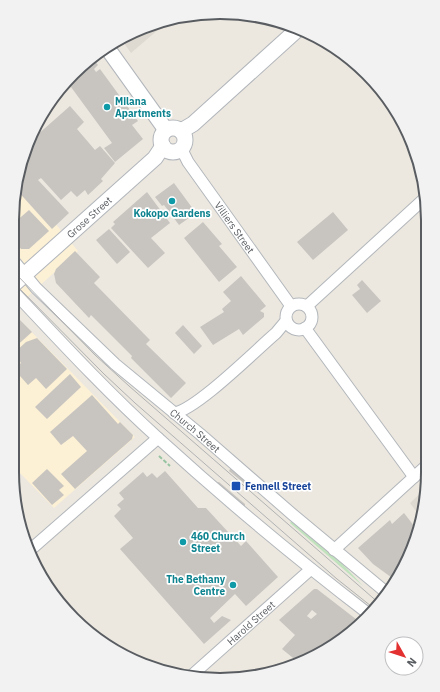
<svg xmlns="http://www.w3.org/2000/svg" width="440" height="692" font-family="'IBM Plex Sans',sans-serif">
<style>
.commercial{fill:#fcf0d5}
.education{fill:#dedad1}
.green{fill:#c0e3bd}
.building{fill:#c8c5c0;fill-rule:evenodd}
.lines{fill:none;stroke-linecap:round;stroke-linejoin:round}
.street-casing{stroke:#b3b7bb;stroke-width:13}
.secondary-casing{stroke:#b2b6bb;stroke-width:17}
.path{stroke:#97c3a1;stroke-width:2;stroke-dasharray:4 2;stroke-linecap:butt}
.street{stroke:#fff;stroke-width:11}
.secondary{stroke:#fff;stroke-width:15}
.tram{stroke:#b1b2b2;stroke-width:1}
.culture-dot{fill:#0f9aa8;stroke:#fff;stroke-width:1.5}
.transit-dot{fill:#1a4fb4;stroke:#fff;stroke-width:1.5}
.labels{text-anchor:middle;stroke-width:3.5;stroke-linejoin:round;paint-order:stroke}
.culture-label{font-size:10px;font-weight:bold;fill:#0d838f;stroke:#fff;text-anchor:start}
.street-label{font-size:10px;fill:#595d61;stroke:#fff}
.transit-label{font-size:10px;font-weight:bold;fill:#164399;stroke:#fff;text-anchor:start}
.rim{fill:none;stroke:#595d61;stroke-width:2}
</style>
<rect width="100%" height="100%" fill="#ece8e0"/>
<!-- commercial -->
<path class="commercial" d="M18,178L78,251L13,310L14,193Z
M13,313L135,437L54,508L12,465Z"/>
<!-- education -->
<path class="education" d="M166,23L131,53L121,39L128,34Z
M426,488V499L421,518L410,503Z"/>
<!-- green -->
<path class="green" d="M293,519L335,556L363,586L290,523Z"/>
<!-- building -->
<path class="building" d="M94,60L98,65L94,69L96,72L100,69L138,121L132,125L143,139L115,162L104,148L112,143L71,87L60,94L58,91L63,83Z
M70,106L84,122L77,129L95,150L100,146L115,163L101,179L103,181L88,195L85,190L77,197L71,191L61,200L41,178L38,180L69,213L52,229L15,188L32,134L36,136Z
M174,183L196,213L179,225L164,205L162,206L155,197Z
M147,192L170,223L151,238L165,253L148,268L111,228L115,224L113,222Z
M14,204L19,210L14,215Z
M29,210L49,231L29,249H21L14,240V223Z
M333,212L348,230L313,260L297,242Z
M203,222L222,244L219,246L237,267L219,282L184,238Z
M109,229L130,252L117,264L96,240Z
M75,251L100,277L94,283L150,340L146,344L186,383L171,398L131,358L132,356L91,315L89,318L56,283L54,274L56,269Z
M241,276L266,306L260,311L264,313V317L243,335L239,329L213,345L200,327L224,312L222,309L231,301L223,292Z
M362,280L381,301L367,313L352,295L360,289L357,285Z
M13,313L32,332L13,349Z
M183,325L202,346L194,354L175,333Z
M37,338L67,369L46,389L36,378L28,385L20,376L13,382V370L21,363L14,353L26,342Z
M70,374L81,387L47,419L35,407Z
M92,395L118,424L120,422L133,435L132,439L75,489L61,474L87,451L73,436L61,445L50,432Z
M231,467L258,492H255L229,471Z
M47,469L64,486L59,490L64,495L52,505L32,483Z
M165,471L198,508H206L241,546L246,541L278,577L246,606L235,594L210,618L214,623L222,616L231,620L204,644L120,549L133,538L114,516L121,509L117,505L124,499L119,493L143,472L147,477L152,473L157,478Z
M219,482L245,504V507L216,483Z
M404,513L418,531L412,552L395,580L373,564L358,548L390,520L392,524Z
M314,589H317L361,623L335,645L298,662L282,649L295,635L279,620ZM312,610L317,614L311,619L307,616Z"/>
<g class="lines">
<defs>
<g id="street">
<path id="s1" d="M181,148L188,162L291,306"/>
<path id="s2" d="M13,260L36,288L115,364L200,434L292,514L387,593"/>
<path d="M13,291C60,341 107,392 158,438C226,500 297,559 370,615"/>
<circle cx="299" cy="317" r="13"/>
<path d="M307,306L425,198"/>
<path d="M305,328L414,477"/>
<path d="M174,413C196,410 256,350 276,333L286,321"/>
<path d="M334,550L426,466"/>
<path d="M29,551L158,438"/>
<path id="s3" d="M191,676L311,569"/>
</g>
<g id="secondary">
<path d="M108,49L166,130"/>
<circle cx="173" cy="140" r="12"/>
<path d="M181,131L193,124L298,29"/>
<path id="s4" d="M13,285L155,158L163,146"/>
</g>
</defs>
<!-- street casing -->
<use href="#street" class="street-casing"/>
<!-- secondary casing -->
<use href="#secondary" class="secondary-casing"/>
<!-- path -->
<path class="path" d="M159,456L170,466"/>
<!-- street -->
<use href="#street" class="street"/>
<!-- secondary -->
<use href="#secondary" class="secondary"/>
<!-- tram -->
<path class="tram" d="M13,271L95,355L129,386L380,604
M13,282L104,374L135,403L337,579L376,610"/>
</g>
<!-- markers -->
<g class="culture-dot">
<circle cx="107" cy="107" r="4"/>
<circle cx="172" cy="201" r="4"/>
<circle cx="183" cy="542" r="4"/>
<circle cx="233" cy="585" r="4"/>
</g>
<rect class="transit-dot" x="231" y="481" width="10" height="10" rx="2"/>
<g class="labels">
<!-- culture labels -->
<g class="culture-label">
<text x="115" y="105">Milana<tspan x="115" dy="12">Apartments</tspan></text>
<text x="172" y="217" text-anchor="middle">Kokopo Gardens</text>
<text x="191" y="540">460 Church<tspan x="191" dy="12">Street</tspan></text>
<text x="225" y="583" text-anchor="end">The Bethany<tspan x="225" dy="12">Centre</tspan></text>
</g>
<!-- street labels -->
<g class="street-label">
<text dy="4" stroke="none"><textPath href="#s4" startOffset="102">Grose Street</textPath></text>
<text dy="4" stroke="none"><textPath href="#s1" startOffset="96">Villiers Street</textPath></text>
<text dy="4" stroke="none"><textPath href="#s2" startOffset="250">Church Street</textPath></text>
<text dy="4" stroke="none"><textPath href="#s3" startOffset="80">Harold Street</textPath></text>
</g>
<!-- transit labels -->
<g class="transit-label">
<text x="245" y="490">Fennell Street</text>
</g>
</g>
<!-- crop -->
<path d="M0 0H440V692H0ZM220 19H220A201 201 0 0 1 421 220V472A201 201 0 0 1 220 673H220A201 201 0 0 1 19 472V220A201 201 0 0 1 220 19Z" fill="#f2f2f2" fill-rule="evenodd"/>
<path class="rim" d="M220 19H220A201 201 0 0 1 421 220V472A201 201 0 0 1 220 673H220A201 201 0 0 1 19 472V220A201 201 0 0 1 220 19Z"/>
<!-- north arrow -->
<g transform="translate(404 656) rotate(129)"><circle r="19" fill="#ffffff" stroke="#bdbec0"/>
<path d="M0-3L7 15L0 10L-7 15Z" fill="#e23130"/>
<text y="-6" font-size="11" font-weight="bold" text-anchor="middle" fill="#595d61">N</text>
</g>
</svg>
